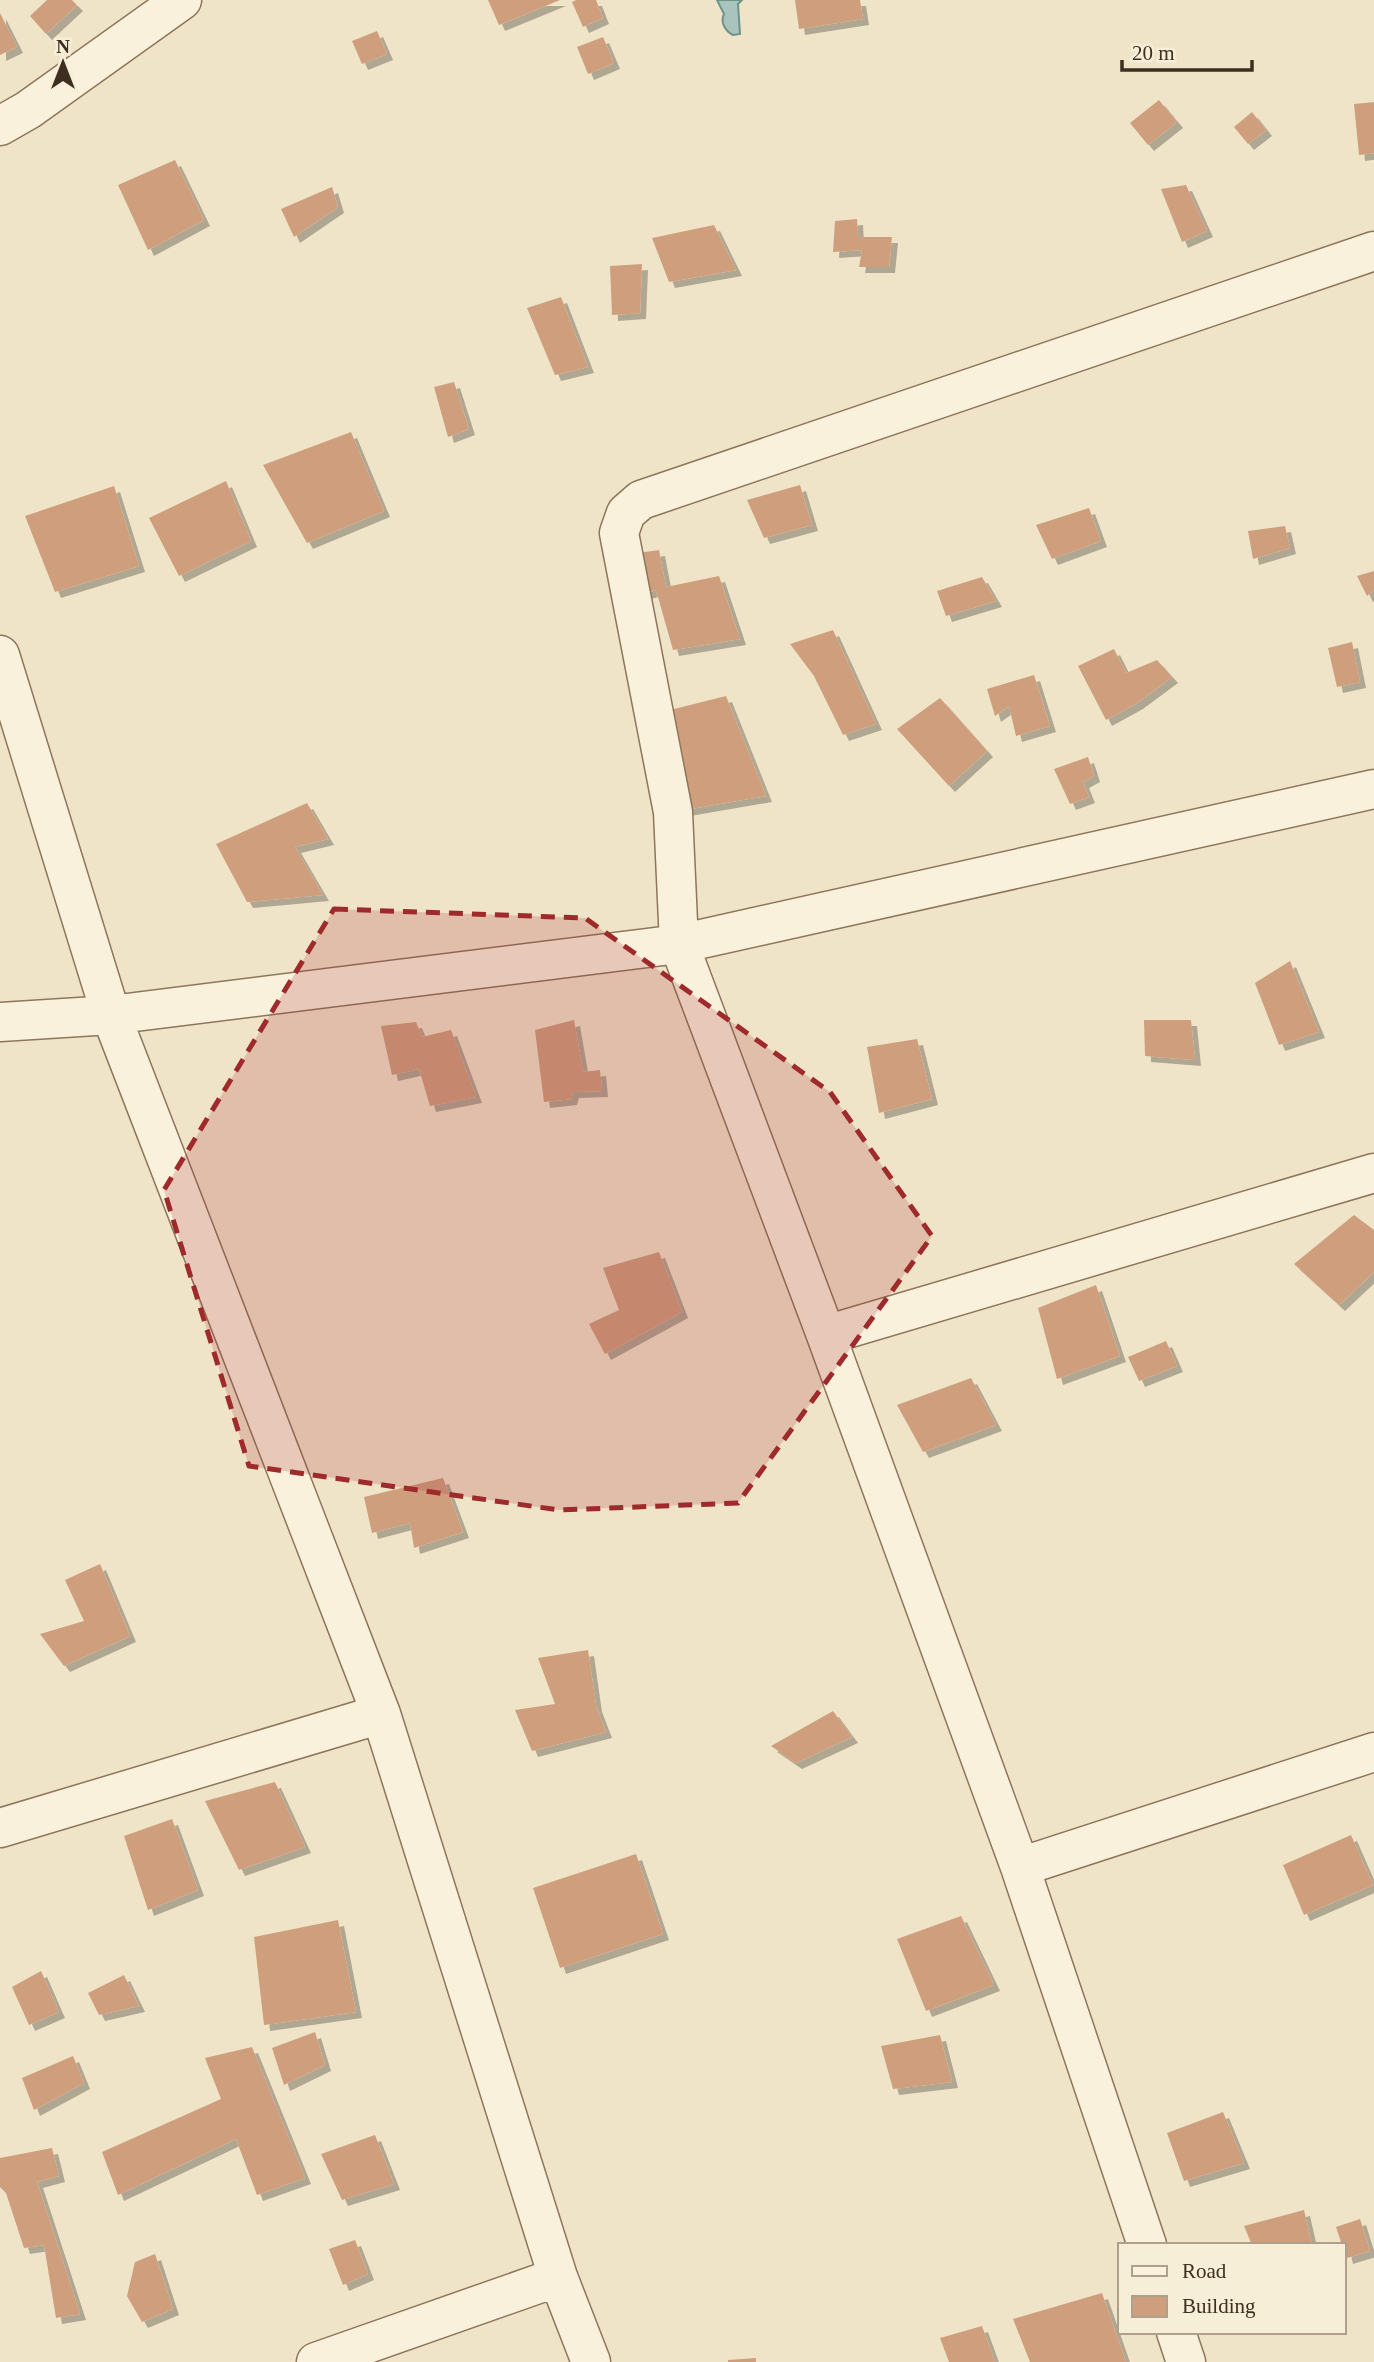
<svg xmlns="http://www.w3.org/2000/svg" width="1374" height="2362" font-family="'Times New Roman',serif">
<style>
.water{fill:#a9c4bc;stroke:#6f938a;stroke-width:2}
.building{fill:#cf9f7d;filter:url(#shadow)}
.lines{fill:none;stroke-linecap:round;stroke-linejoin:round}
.minor-casing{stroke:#8d765c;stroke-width:41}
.minor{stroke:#faf1dc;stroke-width:38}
.marked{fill:#9e2a2b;fill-opacity:0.2;stroke:#9e2a2b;stroke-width:5;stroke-dasharray:14 9;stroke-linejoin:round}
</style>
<defs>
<filter id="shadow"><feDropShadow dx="6" dy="6" stdDeviation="0" flood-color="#0004"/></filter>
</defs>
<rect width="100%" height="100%" fill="#f0e4c8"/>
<!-- water -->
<path class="water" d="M717,0H742L738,4L740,34L733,35C725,31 720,22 724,14Z"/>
<!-- building -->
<path class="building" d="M47,0H72L77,5L46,34L30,16Z
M488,0H560L499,25Z
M576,0H596L603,18L583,27L572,2Z
M795,0H860L863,19L799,29Z
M0,13L17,47L0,55Z
M377,31L387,54L362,64L352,41Z
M603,37L614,63L588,74L577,47Z
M1159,100L1177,122L1148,145L1130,123Z
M1374,102V153L1359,155L1354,104Z
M1252,112L1266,130L1248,144L1234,127Z
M175,160L204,220L148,250L118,185Z
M1186,185L1207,231L1182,242L1161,189Z
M332,187L338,207L294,237L281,209Z
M857,219L858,237H892L889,267H859L862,250L833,252L835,221Z
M714,225L736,270L669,282L652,238Z
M642,264L640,313L612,315L610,266Z
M561,297L588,367L555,375L527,308Z
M454,382L469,429L448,437L434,387Z
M351,432L384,511L307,543L263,465Z
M226,481L251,541L179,576L149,518Z
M800,485L812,525L764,538L747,500Z
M114,486L139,566L55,592L25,516Z
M1089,508L1101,541L1052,559L1036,525Z
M1285,526L1290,548L1253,559L1248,531Z
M659,550L666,587L719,576L740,639L673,650L656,590L631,597L624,555Z
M1374,571V590L1367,596L1357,576Z
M982,577L996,601L946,616L937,591Z
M833,630L876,724L843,735L814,676L790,644Z
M1352,642L1360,682L1337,687L1328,648Z
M1114,649L1126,673L1157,660L1172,677L1137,703L1106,720L1078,666Z
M1034,675L1050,726L1016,736L1009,706L995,716L987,689Z
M726,696L766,796L673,812L654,714Z
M940,698L987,751L949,786L897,729Z
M1088,757L1094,776L1083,782L1089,797L1070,804L1054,769Z
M307,803L328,839L295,847L323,895L247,902L216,844Z
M1290,961L1319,1032L1279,1045L1255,983Z
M574,1020L583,1072L600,1070L602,1091L573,1092L571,1099L544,1102L535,1030Z
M1144,1020H1191L1195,1060L1145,1056Z
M416,1022L422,1037L451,1030L476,1097L430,1106L419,1069L392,1075L381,1026Z
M917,1039L932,1099L879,1113L867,1047Z
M1354,1215L1374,1230V1272L1339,1305L1294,1264Z
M659,1252L682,1312L605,1354L589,1324L619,1310L603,1268Z
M1096,1285L1120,1356L1057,1379L1038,1308Z
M1166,1341L1177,1366L1139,1381L1128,1357Z
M971,1378L996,1425L923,1452L897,1405Z
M443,1478L463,1532L414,1548L410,1523L372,1533L364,1497Z
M100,1564L130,1636L64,1666L40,1634L84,1621L65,1580Z
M588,1650L596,1706L606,1732L532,1751L515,1710L555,1704L538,1658Z
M833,1711L852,1737L796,1763L771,1746Z
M275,1782L305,1847L239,1870L205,1801Z
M172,1819L198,1890L148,1910L124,1836Z
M1351,1835L1373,1885L1304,1915L1283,1865Z
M636,1854L663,1934L560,1968L533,1888Z
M961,1916L994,1985L926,2011L897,1939Z
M338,1920L356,2012L264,2025L254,1937Z
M41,1971L59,2012L29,2025L12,1987Z
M124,1975L139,2006L99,2015L88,1993Z
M315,2032L325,2065L284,2085L272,2048Z
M940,2035L952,2082L893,2089L881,2046Z
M252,2047L305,2178L257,2195L236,2139L118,2195L102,2152L221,2099L205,2058Z
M73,2056L84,2083L34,2110L22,2078Z
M1223,2112L1244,2163L1184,2181L1167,2133Z
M375,2135L394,2184L342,2200L321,2154Z
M52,2148L59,2176L37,2182L80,2314L56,2318L44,2245L24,2248L6,2193L0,2187V2158Z
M1304,2210L1312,2245H1252L1244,2226Z
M1360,2219L1370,2251L1347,2258L1344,2245H1342L1336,2227Z
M355,2240L368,2274L343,2285L329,2249Z
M155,2254L173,2309L142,2322L127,2296L135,2262Z
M1102,2293L1126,2362H1030L1013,2319Z
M982,2326L995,2362H949L940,2338Z
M756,2358V2362H728V2360Z"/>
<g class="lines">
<defs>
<path id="minor" d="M0,126L28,110L182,0
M0,655L111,1015L381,1714L558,2277L591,2362
M0,1022L111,1015L679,944L1374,789
M826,1335L1374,1173
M0,1828L381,1714
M1020,1867L1374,1752
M1147,2245L1020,1867L826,1335L679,944L673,812L619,533L626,513L641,500L1374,251
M1176,2332L1186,2362
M316,2362L558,2277"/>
</defs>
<!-- minor casing -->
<use href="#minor" class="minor-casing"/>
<!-- minor -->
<use href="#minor" class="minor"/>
</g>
<!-- marked area -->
<path class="marked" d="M334,909L585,918L830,1092L932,1236L738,1503L559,1510L249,1466L164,1190Z"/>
<!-- legend -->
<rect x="1118" y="2243" width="228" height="91" fill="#f7eed8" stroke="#ada18e" stroke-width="2"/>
<rect x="1132" y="2266" width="35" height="10" fill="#faf1dc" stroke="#ada18e" stroke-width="2"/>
<text x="1182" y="2278" font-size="21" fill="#3d2e20">Road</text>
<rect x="1132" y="2296" width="35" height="21" fill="#cf9f7d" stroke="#ada18e" stroke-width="2"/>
<text x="1182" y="2313" font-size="21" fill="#3d2e20">Building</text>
<!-- north arrow -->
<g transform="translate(63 63)" stroke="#f7eed8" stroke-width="5" paint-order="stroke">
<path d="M0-5L12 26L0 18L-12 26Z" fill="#3d2e20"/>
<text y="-10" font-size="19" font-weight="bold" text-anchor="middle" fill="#3d2e20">N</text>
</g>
<!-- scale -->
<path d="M1122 60v10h130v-10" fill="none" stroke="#3d2e20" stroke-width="3.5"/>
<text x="1132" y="60" font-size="21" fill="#3d2e20" stroke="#f7eed8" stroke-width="5" paint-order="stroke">20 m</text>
</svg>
